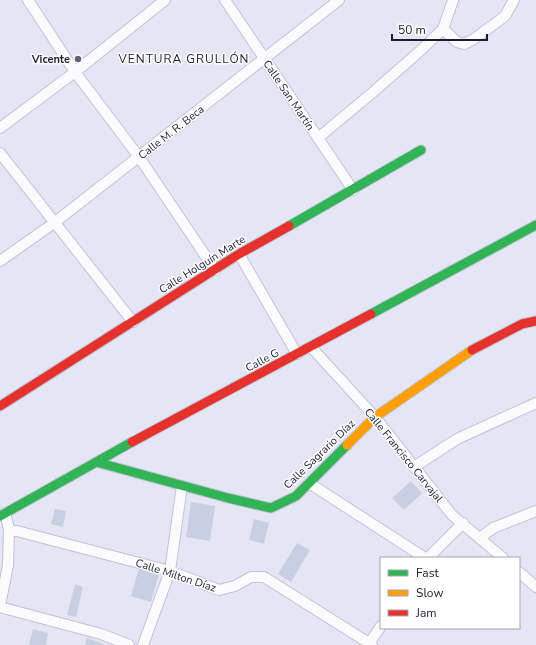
<svg xmlns="http://www.w3.org/2000/svg" width="536" height="645" font-family="'Nunito Sans',sans-serif">
<style>
.building{fill:#c9cfe2}
.lines{fill:none;stroke-linecap:round;stroke-linejoin:round}
.street-casing{stroke:#c1c2d6;stroke-width:12}
.fast-casing{stroke:#c1c2d6;stroke-width:11}
.slow-casing{stroke:#c1c2d6;stroke-width:11}
.jam-casing{stroke:#c1c2d6;stroke-width:11}
.street{stroke:#fbfbfe;stroke-width:10}
.fast{stroke:#30b455;stroke-width:9}
.slow{stroke:#ff9f0a;stroke-width:9}
.jam{stroke:#e5322d;stroke-width:9}
.poi-dot{fill:#626278;stroke:#fff;stroke-width:1.5}
.labels{text-anchor:middle;stroke-width:3;stroke-linejoin:round;paint-order:stroke}
.poi-label{font-size:11px;font-weight:bold;fill:#1b1b34;stroke:#fff;text-anchor:end}
.street-label{font-size:11px;fill:#1b1b34;stroke:#fff}
.neighbourhood-label{font-size:12px;letter-spacing:1px;fill:#1b1b34;stroke:#fff}
</style>
<rect width="100%" height="100%" fill="#e5e6f5"/>
<!-- building -->
<path class="building" d="M411,481L422,493L404,510L392,498Z
M191,502L215,506L210,541L186,537Z
M55,509L66,511L63,527L51,524Z
M254,519L269,523L264,544L249,540Z
M297,543L310,550L291,582L278,574Z
M139,568L159,574L151,602L131,596Z
M75,584L83,587L76,617L67,615Z
M33,629L48,633L46,645H29Z
M87,638L106,645H85Z"/>
<g class="lines">
<defs>
<path id="street" d="M28,0L75,72L139,157L215,270
M225,0L353,190
M443,29L457,42L464,44L474,39L505,16L514,0
M0,128L75,72L165,0
M318,138L372,93L420,51L443,29L453,0
M0,153L133,322
M239,254L297,354
M0,261L54,223L339,0
M311,347L375,417L452,515L503,558
M414,467L457,439L536,403
M309,483L425,558
M9,529L170,571L219,590L235,586L251,577H264L372,645
M480,538L493,528L536,511
M428,558L463,523
M519,572L536,587
M0,606L8,565L9,529L5,513
M0,607L101,634L129,645
M143,645L170,571L182,486
M368,645L381,626"/>
<path id="fast" d="M289,226L421,150
M371,314L536,225
M96,462L228,498L271,508L296,496L347,445
M0,516L132,442"/>
<path id="slow" d="M347,445L375,417L472,350"/>
<path id="jam" d="M472,350L522,324L536,321
M0,406L239,254L289,226
M132,442L371,314"/>
</defs>
<!-- street casing -->
<use href="#street" class="street-casing"/>
<!-- fast casing -->
<use href="#fast" class="fast-casing"/>
<!-- slow casing -->
<use href="#slow" class="slow-casing"/>
<!-- jam casing -->
<use href="#jam" class="jam-casing"/>
<!-- street -->
<use href="#street" class="street"/>
<!-- fast -->
<use href="#fast" class="fast"/>
<!-- slow -->
<use href="#slow" class="slow"/>
<!-- jam -->
<use href="#jam" class="jam"/>
</g>
<!-- markers -->
<circle class="poi-dot" cx="78" cy="59" r="4"/>
<g class="labels">
<!-- poi labels -->
<g class="poi-label">
<text x="70" y="63">Vicente</text>
</g>
<!-- street labels -->
<g class="street-label">
<text transform="translate(289 95) rotate(56)" y="4">Calle San Martín</text>
<text transform="translate(171 132) rotate(-38)" y="4">Calle M. R. Beca</text>
<text transform="translate(202 264) rotate(-32)" y="4">Calle Holguín Marte</text>
<text transform="translate(262 360) rotate(-28)" y="4">Calle G</text>
<text transform="translate(319 454) rotate(-44)" y="4">Calle Sagrario Díaz</text>
<text transform="translate(404 455) rotate(51)" y="4">Calle Francisco Carvajal</text>
<text transform="translate(176 575) rotate(18)" y="4">Calle Milton Díaz</text>
</g>
<!-- neighbourhood labels -->
<g class="neighbourhood-label">
<text x="184" y="63">VENTURA GRULLÓN</text>
</g>
</g>
<!-- legend -->
<rect x="380" y="557" width="140" height="72" fill="#ffffff" stroke="#a4a4ae"/>
<rect x="388" y="570" width="20" height="6" fill="#30b455" stroke="#a4a4ae"/>
<text x="416" y="577" font-size="12" fill="#1b1b34">Fast</text>
<rect x="388" y="590" width="20" height="6" fill="#ff9f0a" stroke="#a4a4ae"/>
<text x="416" y="597" font-size="12" fill="#1b1b34">Slow</text>
<rect x="388" y="610" width="20" height="6" fill="#e5322d" stroke="#a4a4ae"/>
<text x="416" y="617" font-size="12" fill="#1b1b34">Jam</text>
<!-- scale -->
<path d="M392 34v6h95v-6" fill="none" stroke="#1b1b34" stroke-width="2"/>
<text x="398" y="34" font-size="12" fill="#1b1b34" stroke="#ffffff" stroke-width="3" paint-order="stroke">50 m</text>
</svg>
